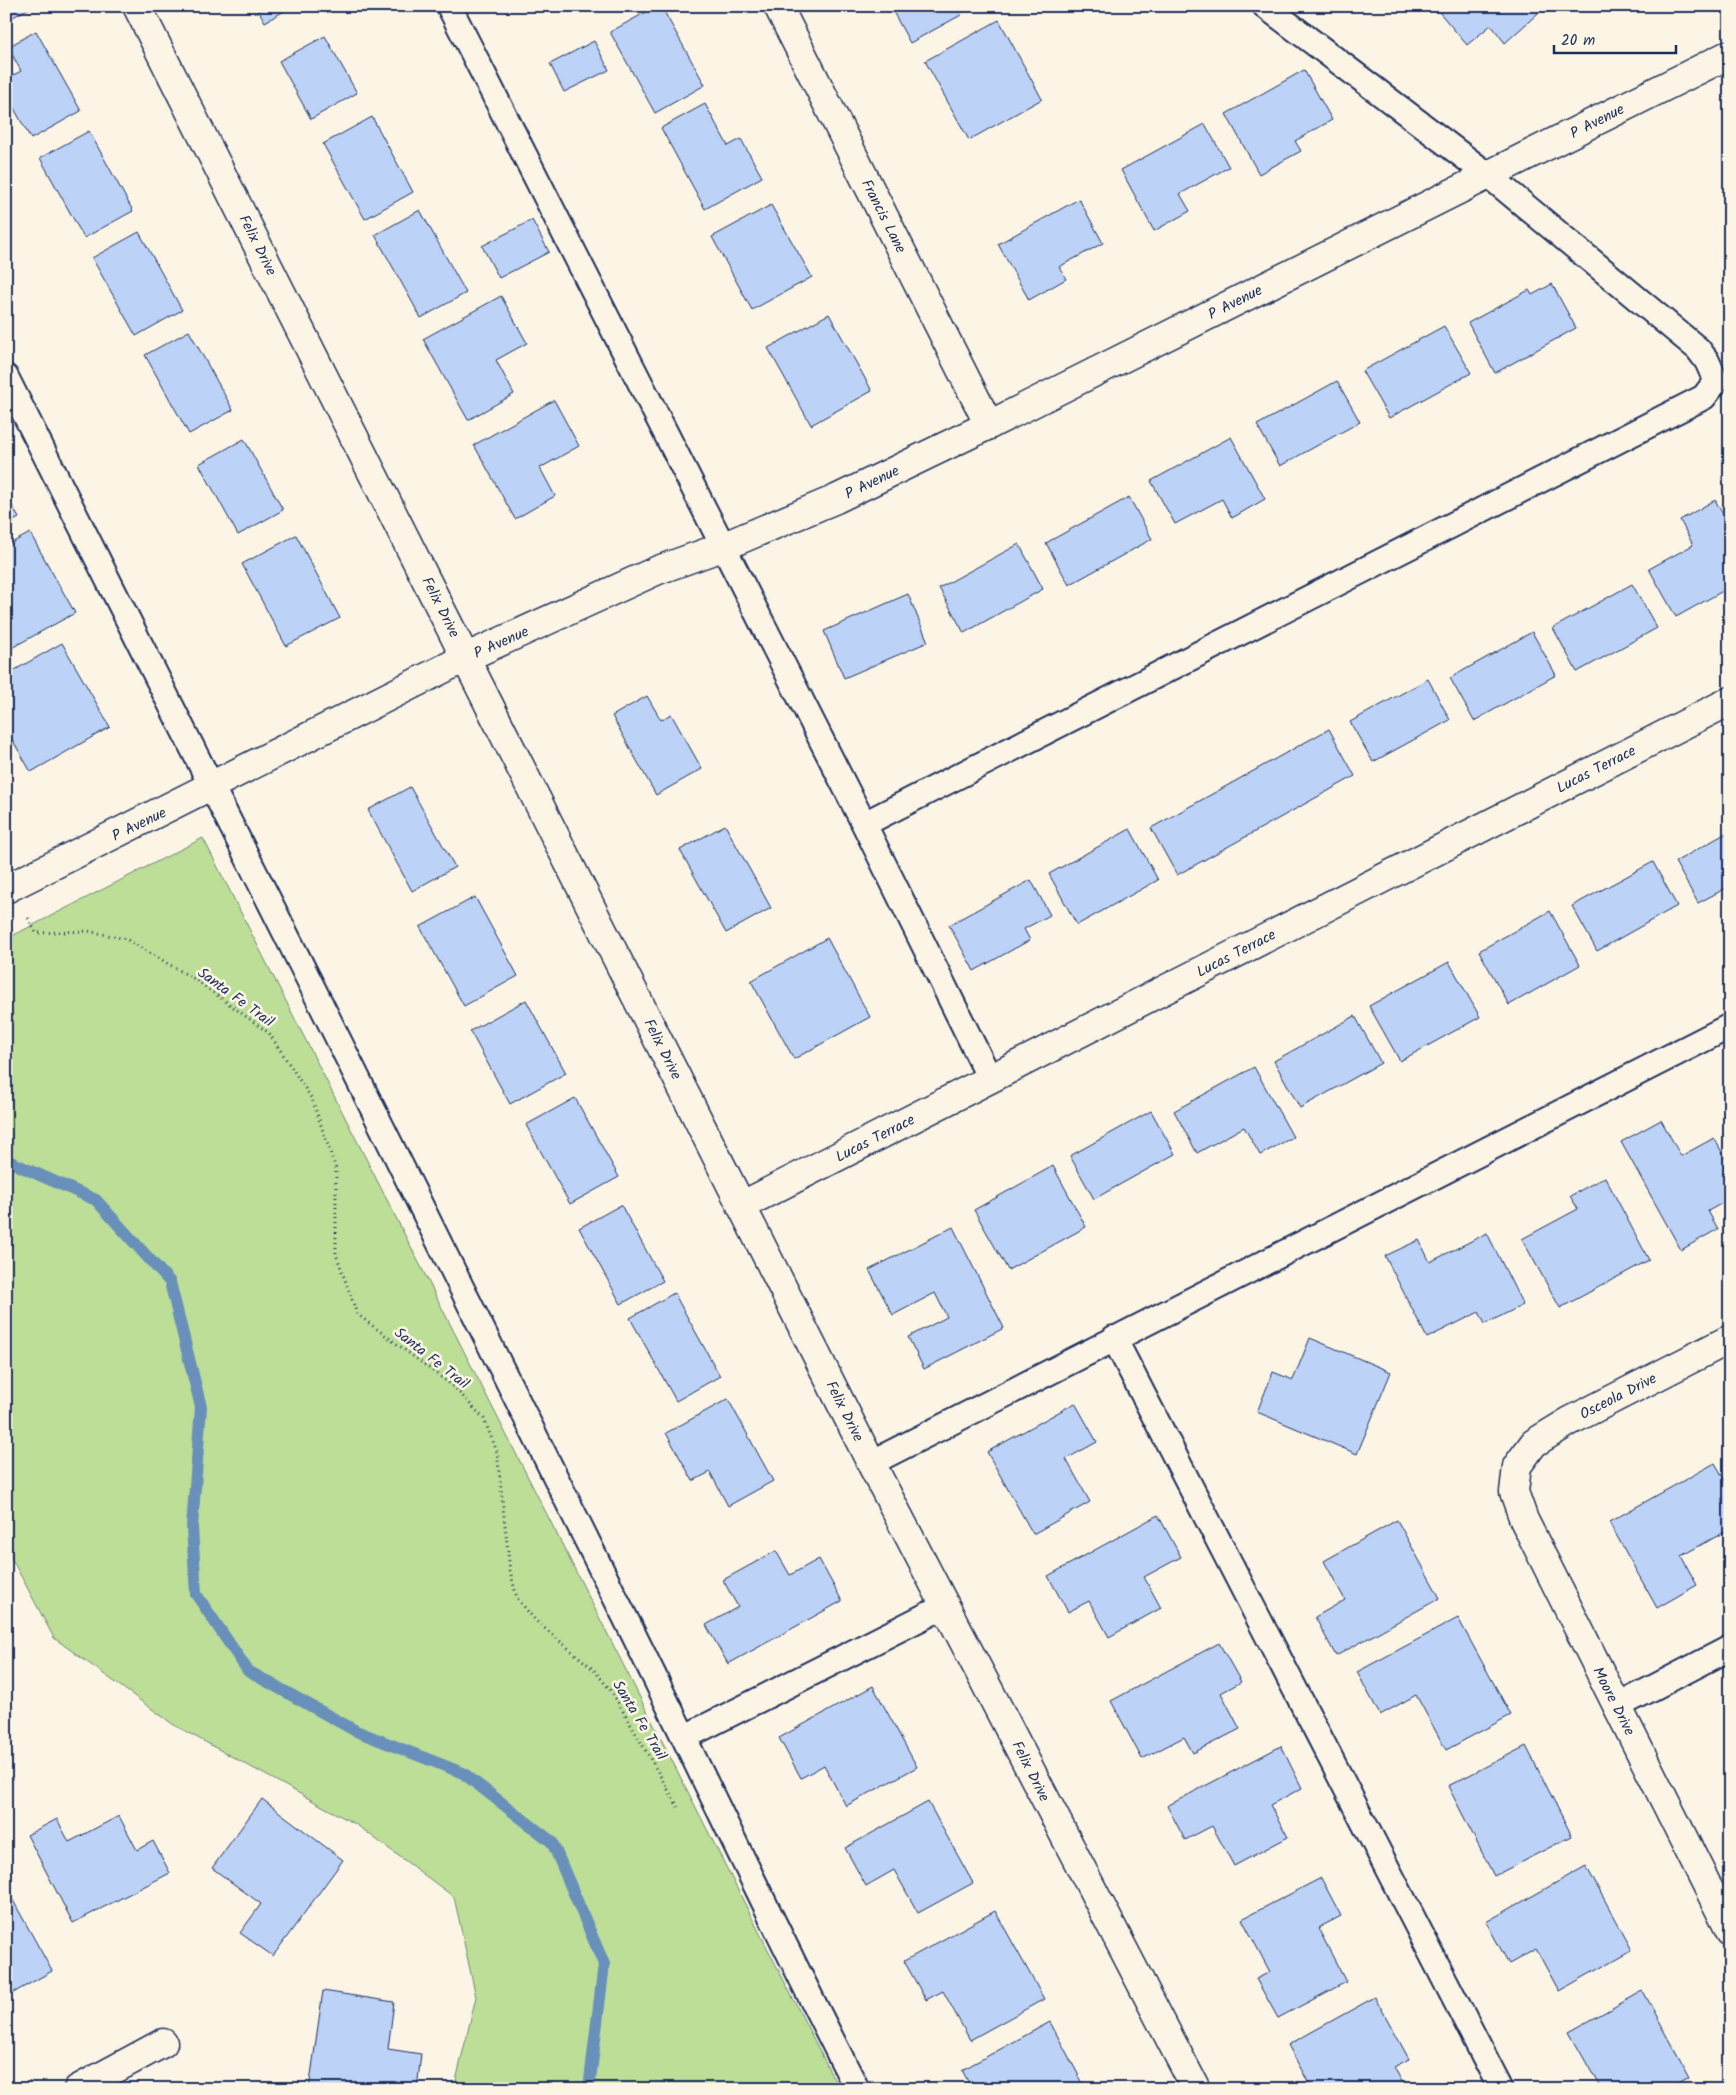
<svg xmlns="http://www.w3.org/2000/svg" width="1736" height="2095" font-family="Kalam,sans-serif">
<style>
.green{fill:#bcde97;stroke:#6c867a}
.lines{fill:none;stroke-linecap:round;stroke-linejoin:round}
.stream{stroke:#6790bb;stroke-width:12}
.building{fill:#bdd2f7;stroke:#1b2f5e}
.lane-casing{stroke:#1b2f5e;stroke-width:28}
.street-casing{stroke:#1b2f5e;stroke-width:31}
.secondary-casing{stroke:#1b2f5e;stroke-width:31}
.path{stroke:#1b2f5e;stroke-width:3;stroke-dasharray:1 4;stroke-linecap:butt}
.lane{stroke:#fcf5e5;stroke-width:24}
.street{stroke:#fcf5e5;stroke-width:28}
.secondary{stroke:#fcf5e5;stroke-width:28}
.labels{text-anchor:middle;stroke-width:5;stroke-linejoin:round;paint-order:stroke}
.street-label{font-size:15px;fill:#1b2f5e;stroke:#fcf5e5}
</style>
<rect width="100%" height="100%" fill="#fcf5e5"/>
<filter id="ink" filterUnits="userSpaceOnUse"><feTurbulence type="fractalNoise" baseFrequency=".02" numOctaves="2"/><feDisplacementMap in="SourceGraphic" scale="10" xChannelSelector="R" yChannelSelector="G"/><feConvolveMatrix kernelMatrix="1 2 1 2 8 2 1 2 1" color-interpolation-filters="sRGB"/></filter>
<g filter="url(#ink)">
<!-- green -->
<path class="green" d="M203,838L839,2089H454L476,1997L454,1897L357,1825L174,1725L54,1638L6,1548V939Z"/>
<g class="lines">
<!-- stream -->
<path class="stream" d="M6,1160L96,1200L170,1282L201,1407L192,1527L196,1594L248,1671L356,1731L463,1773L552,1842L604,1964L589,2089"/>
</g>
<!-- building -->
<path class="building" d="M6,6H31V7L6,21Z
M256,6H293L265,22Z
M657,6H661L705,85L655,113L610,32Z
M890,6H957L961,15L910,43Z
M1434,6H1546L1505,43L1491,25L1467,45Z
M999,20L1042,99L969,140L925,61Z
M36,31L81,111L31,139L6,94V79L21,71L8,47Z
M325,36L357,93L311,119L279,61Z
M594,41L609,70L564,92L550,64Z
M1304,70L1332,120L1295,141L1301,151L1259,174L1226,114Z
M705,104L728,146L741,139L762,177L705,209L661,128Z
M372,117L413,192L365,219L323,144Z
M1205,124L1229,167L1180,194L1190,211L1154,231L1121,170Z
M89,131L133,211L84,238L40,158Z
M1079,199L1103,243L1059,267L1066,279L1029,300L998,244Z
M771,205L812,277L752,310L712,237Z
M420,210L466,293L421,318L375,235Z
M532,220L549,252L499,278L482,246Z
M139,232L182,310L136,336L92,258Z
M1552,284L1576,328L1495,373L1468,323L1529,290L1532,295Z
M501,296L527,343L496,360L514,394L468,420L423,339Z
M829,314L872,391L811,425L768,348Z
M1444,326L1471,373L1389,418L1362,371Z
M189,331L233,410L189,434L145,355Z
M1337,381L1360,422L1280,466L1257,425Z
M554,400L579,446L540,468L555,496L515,519L474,445Z
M1231,437L1265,499L1232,518L1222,499L1175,524L1151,481Z
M244,439L283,510L238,535L199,464Z
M6,495L19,518L6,525Z
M1129,497L1152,539L1069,585L1046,543Z
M1715,500L1730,527V587L1676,617L1649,569L1693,545L1680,520Z
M30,533L75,613L6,651V546Z
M296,535L340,618L286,646L242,564Z
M1019,544L1043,589L964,633L939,588Z
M1632,584L1657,628L1577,672L1553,628Z
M908,594L928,642L844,678L824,631Z
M1532,632L1556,675L1474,721L1450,678Z
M62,643L110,727L31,772L6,729V675Z
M1428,679L1450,720L1373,762L1350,722Z
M647,696L661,720L671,714L702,769L656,795L612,716Z
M1329,729L1355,776L1177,875L1151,828Z
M410,787L455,867L412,891L368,810Z
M725,825L771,908L726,933L680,850Z
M1130,829L1158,880L1077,925L1049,874Z
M1730,831V886L1698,903L1675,862Z
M1653,862L1677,906L1597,951L1572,906Z
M1031,880L1050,915L1024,929L1030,940L974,971L949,925Z
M475,897L518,976L464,1006L420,927Z
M1550,911L1580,965L1509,1005L1479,951Z
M827,938L870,1017L794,1059L751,981Z
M1449,962L1480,1017L1400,1061L1369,1006Z
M526,1000L566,1073L510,1104L470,1031Z
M1355,1016L1381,1063L1300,1108L1274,1061Z
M1254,1067L1293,1137L1260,1155L1244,1127L1197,1153L1174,1111Z
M575,1098L619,1177L570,1204L526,1125Z
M1151,1111L1175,1154L1094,1199L1070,1156Z
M1661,1120L1681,1156L1714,1138L1730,1166V1199L1708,1211L1718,1229L1681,1250L1621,1142Z
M1053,1166L1086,1227L1008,1270L974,1210Z
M1605,1177L1649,1260L1560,1308L1522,1239L1578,1209L1570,1196Z
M621,1205L663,1281L621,1304L579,1228Z
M953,1227L1004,1328L924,1369L908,1337L947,1317L935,1293L893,1315L869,1270Z
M1487,1233L1523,1305L1485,1324L1479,1312L1427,1338L1385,1256L1419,1240L1430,1262Z
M674,1293L720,1376L676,1401L630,1318Z
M1310,1338L1391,1372L1357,1454L1257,1412L1273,1372L1293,1380Z
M728,1399L773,1481L728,1506L710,1472L693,1481L666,1433Z
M1075,1403L1097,1442L1066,1459L1090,1502L1033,1534L987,1452Z
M1715,1463L1730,1489V1529L1681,1556L1697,1585L1657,1608L1609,1522Z
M1158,1515L1181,1557L1144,1577L1161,1608L1109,1637L1089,1601L1068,1612L1048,1576Z
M1397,1520L1440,1598L1336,1656L1315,1617L1345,1600L1324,1561Z
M776,1551L790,1575L819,1559L842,1601L728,1664L706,1625L738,1607L723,1580Z
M1458,1618L1511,1715L1446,1750L1416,1695L1380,1715L1357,1672Z
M1219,1643L1241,1682L1221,1693L1240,1729L1193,1753L1184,1737L1142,1759L1111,1701Z
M873,1686L917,1767L846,1806L824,1765L801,1778L779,1738Z
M1281,1746L1302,1788L1270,1805L1288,1837L1234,1866L1212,1826L1185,1840L1167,1806Z
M1526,1746L1572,1836L1494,1876L1448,1786Z
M262,1799L343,1860L273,1956L240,1933L261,1904L212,1868Z
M928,1802L973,1883L918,1913L894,1870L866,1886L845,1848Z
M119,1816L137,1850L153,1841L170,1873L73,1923L27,1835L57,1819L69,1842Z
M1586,1866L1632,1950L1559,1991L1536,1949L1509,1964L1486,1922Z
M1321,1878L1341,1916L1318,1928L1346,1982L1278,2018L1256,1979L1270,1972L1242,1919Z
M10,1895L52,1971L6,1997V1897Z
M995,1911L1044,1999L970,2040L943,1991L926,2000L904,1961Z
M323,1991L394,2002L388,2049L421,2054L417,2089H309Z
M1643,1991L1690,2077L1670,2089H1601L1569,2032Z
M1375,1997L1409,2059L1394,2067L1406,2089H1312L1288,2045Z
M1050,2022L1086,2089H972L962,2070Z"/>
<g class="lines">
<defs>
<path id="lane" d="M449,6L864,824L990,1079
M6,377C210,780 411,1184 611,1589C694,1755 772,1924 857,2089
M864,824L1704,397L1716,381L1707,361L1698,349L1488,175L1265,6
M1114,1338L1501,2089
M871,1463L1730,1026
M1616,1707L1730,1648
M685,1737L945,1606"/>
<path id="street" d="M137,6L871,1463L1196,2089
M778,6L989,425
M741,1206L1730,701
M1730,1339L1570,1421L1534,1443L1517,1466L1514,1492L1524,1520L1730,1931
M78,2089L163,2043"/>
<path id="secondary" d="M6,889L467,657L658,570L722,547L836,499L989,425L1730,54"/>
</defs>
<!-- lane casing -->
<use href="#lane" class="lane-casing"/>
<!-- street casing -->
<use href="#street" class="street-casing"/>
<!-- secondary casing -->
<use href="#secondary" class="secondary-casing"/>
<!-- path -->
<path class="path" d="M28,918L36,933L88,931L126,939L196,980L269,1033L312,1099L336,1169V1254L357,1314L454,1387L484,1419L497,1452L510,1571L517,1598L536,1621L593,1669L612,1692L678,1807"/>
<!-- lane -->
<use href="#lane" class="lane"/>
<!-- street -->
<use href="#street" class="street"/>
<!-- secondary -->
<use href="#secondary" class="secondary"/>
</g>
</g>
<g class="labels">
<!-- street labels -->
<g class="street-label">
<text transform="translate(1597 121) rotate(-27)" y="5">P Avenue</text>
<text transform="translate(884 216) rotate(63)" y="5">Francis Lane</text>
<text transform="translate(258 245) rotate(63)" y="5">Felix Drive</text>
<text transform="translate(1235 302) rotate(-27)" y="5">P Avenue</text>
<text transform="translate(872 482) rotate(-26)" y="5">P Avenue</text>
<text transform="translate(441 607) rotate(63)" y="5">Felix Drive</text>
<text transform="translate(501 642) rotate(-24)" y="5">P Avenue</text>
<text transform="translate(1596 769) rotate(-27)" y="5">Lucas Terrace</text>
<text transform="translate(139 824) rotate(-26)" y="5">P Avenue</text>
<text transform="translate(1236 953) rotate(-27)" y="5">Lucas Terrace</text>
<text transform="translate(236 997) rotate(36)" y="5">Santa Fe Trail</text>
<text transform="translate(663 1049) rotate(63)" y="5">Felix Drive</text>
<text transform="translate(875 1138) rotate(-27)" y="5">Lucas Terrace</text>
<text transform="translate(432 1358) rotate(38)" y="5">Santa Fe Trail</text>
<text transform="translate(1618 1396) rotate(-27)" y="5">Osceola Drive</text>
<text transform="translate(845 1411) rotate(63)" y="5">Felix Drive</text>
<text transform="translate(1614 1701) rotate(63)" y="5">Moore Drive</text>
<text transform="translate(640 1720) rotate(59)" y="5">Santa Fe Trail</text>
<text transform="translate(1031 1771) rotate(63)" y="5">Felix Drive</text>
</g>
</g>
<!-- margin -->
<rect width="1736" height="2095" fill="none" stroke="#fcf5e5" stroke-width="25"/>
<rect x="12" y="12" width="1711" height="2070" fill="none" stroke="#1b2f5e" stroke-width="2" filter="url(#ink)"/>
<!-- scale -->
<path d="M1554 45v8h122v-8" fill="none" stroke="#1b2f5e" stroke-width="2.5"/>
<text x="1561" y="45" font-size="15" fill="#1b2f5e" stroke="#fcf5e5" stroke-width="4" paint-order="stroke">20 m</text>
</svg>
